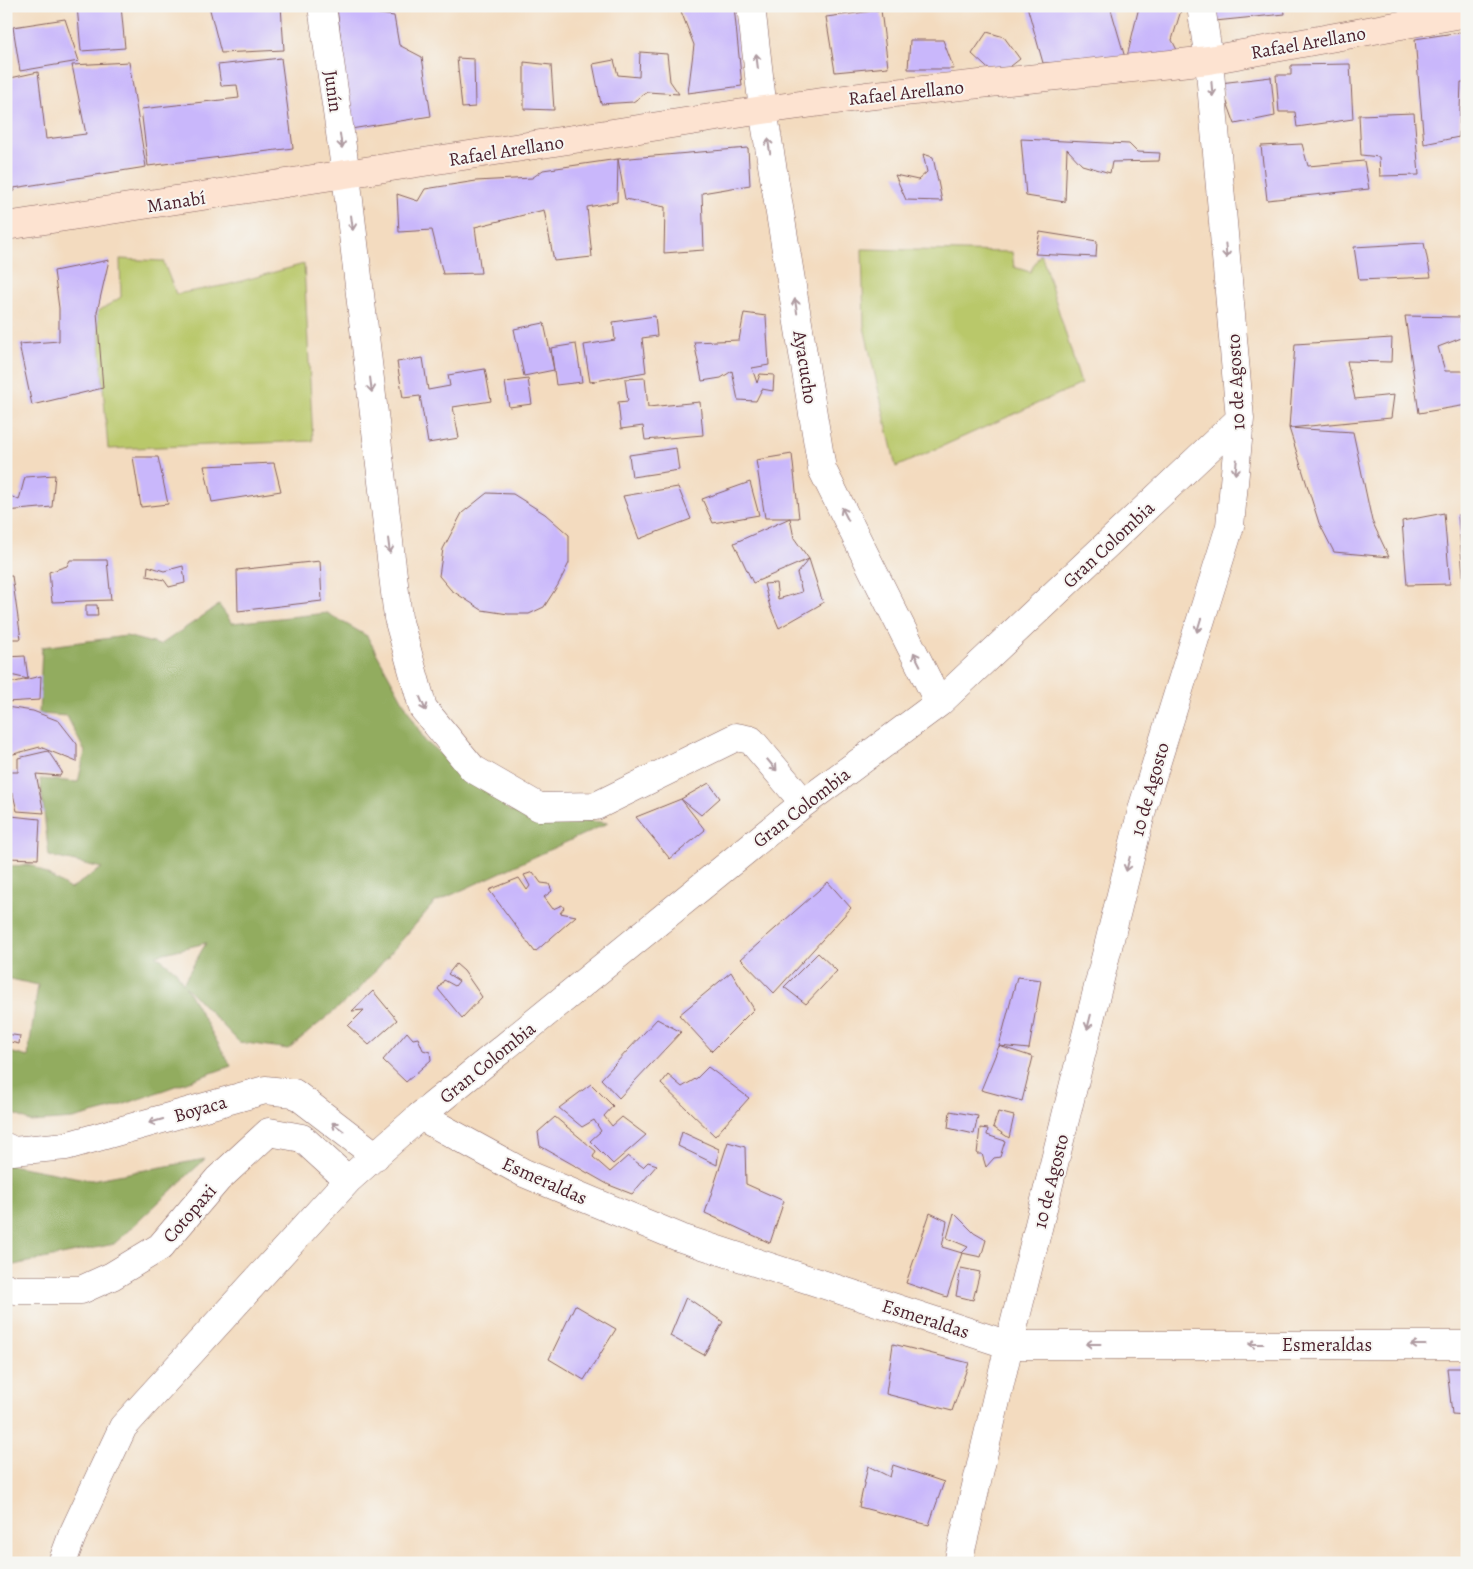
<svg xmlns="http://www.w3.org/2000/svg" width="1473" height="1569" font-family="Alegreya,serif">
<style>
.green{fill:#b9c86b;stroke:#82744b}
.forest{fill:#92ac5f;stroke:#6e6645;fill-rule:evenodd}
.building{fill:#c9b7fb}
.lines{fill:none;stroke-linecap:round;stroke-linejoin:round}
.street-casing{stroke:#85615f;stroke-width:29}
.secondary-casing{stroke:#85615f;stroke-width:29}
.street{stroke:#fff;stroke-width:28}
.secondary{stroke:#fde3d1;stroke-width:28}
.oneway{stroke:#ae9aa0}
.labels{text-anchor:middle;stroke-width:4;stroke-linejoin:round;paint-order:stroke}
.street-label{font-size:19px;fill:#4a1f2b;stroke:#f6f6f2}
</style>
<rect width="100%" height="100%" fill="#f6f6f2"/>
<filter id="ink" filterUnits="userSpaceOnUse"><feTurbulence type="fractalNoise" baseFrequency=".02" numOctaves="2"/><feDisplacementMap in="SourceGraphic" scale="10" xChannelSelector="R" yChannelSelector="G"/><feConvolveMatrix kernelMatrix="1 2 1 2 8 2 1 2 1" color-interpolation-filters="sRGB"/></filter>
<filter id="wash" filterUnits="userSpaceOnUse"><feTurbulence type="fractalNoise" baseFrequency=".0096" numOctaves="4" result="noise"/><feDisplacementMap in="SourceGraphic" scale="20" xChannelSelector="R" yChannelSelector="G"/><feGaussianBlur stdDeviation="1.12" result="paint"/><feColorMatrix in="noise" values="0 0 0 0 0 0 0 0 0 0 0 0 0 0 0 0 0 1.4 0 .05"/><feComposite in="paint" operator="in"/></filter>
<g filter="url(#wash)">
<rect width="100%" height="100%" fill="#f3dbbf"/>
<!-- green -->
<path class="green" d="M862,249L1012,252L1014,267L1030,272L1041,253L1081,384L896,467L864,327Z
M120,259L163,261L176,294L227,285L304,264L313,441L108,449L97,312L121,297Z"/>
<!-- forest -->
<path class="forest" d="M219,605L232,623L327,613L367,636L425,741L510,811L608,823L434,903L356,993L288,1049L239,1042L185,986L231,1066L111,1109L73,1119L31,1122L6,1110V1051L28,1057L38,985L6,978V866L32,865L70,889L102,868L49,856L40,779L78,782L85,752L67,716L39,714L42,647L126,636L160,645ZM206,943L183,983L176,971L156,955Z
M205,1159L114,1244L14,1265L6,1263V1164L91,1180Z"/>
<g id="blocks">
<!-- building -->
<path class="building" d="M77,6H121L125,48L81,51Z
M209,6H281L284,50L221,53Z
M679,6H734L742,86L688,93L694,45Z
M1027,6H1110L1126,61L1139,7H1182L1172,40L1182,60L1043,63Z
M1204,6H1284L1285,14L1205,22Z
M337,8L394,16L399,45L422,57L431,116L351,129Z
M881,10L888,67L835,72L826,17Z
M65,19L79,61L20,71L13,27Z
M1467,31V82H1461L1459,137L1424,144L1415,39Z
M987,32L1004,37L1020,59L997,77L972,54Z
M910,40H943L954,69H908Z
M640,52L667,54L670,81L679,94L647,92L633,102L601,104L593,64L614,60L618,75L639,77Z
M281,58L293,148L148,166L141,109L239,98L237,85L221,86L218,65Z
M457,58L474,59L475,107L462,108Z
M129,62L146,167L14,188L15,191L6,193V79L38,72L46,139L86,134L72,65Z
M524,62L551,65L554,110L524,109Z
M1350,64L1353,119L1297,127L1295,112H1279L1276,75H1291V65Z
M1271,77L1275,116L1235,124L1220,83Z
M1414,113L1419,175L1380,176L1379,157L1361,155L1359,115Z
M1021,139L1129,144L1137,152L1160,153L1159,161L1112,162L1110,173L1082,165L1067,149L1065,202L1026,196Z
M1302,144L1308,166L1364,161L1369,189L1267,200L1261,146Z
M748,148L750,185L702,193L704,250L664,253L665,207L625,199L618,159L617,202L587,207L592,257L554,261L544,210L475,227L481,273L443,274L432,230L399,232L397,194L418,201L425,189L476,181L532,178L543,170L618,159Z
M923,154L933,157L942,201L906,200L895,175L918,180L927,172Z
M1040,232L1097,241L1096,257L1035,254Z
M1424,243L1431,277L1359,280L1354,247Z
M109,260L97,312L103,388L32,405L19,344L59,341V308L54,271Z
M744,313L766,316L769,365L752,368L757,383L760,374L774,375L773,391L762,389L756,401L738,400L732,371L721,378L702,381L694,342L739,340Z
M655,316L657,336L642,338L646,372L590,382L584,345L615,340L613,322Z
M1405,316L1460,317L1464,337L1438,347L1445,371H1464L1467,405L1419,413Z
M544,323L554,370L524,376L514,329Z
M1392,338L1391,362L1347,361L1355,399L1394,395L1391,418L1289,428L1295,344Z
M576,344L582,382L556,385L551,348Z
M423,358L428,390L450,386L448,375L485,369L491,401L453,407L459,438L428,443L420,396L403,398L397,362Z
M645,378L648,407L700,402L703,435L645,440L643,426L621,429L618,402L628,401L625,379Z
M528,379L532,404L509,407L505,382Z
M1289,428L1353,432L1372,521L1389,557L1334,552L1319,523Z
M676,448L679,470L632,477L629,455Z
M792,454L799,518H765L756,460Z
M133,457H158L168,504L141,507Z
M274,463L281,491L212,502L204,466Z
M55,475L52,507L6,511V494L19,500L25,477Z
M750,482L759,515L713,523L702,499Z
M678,487L691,519L639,539L623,496Z
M487,493L513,494L545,514L569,535V563L558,585L544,607L529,614H508L482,610L451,590L439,576L443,549L462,513Z
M1444,513L1450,584L1407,585L1402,521Z
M1467,514V585L1464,586L1458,515Z
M790,518L794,538L809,559L753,583L734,543Z
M809,559L823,603L779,628L770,607L764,584L776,583L778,599L802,592L797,573Z
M70,560H107L111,600L52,602L49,572L67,566Z
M320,561L322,601L238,611L237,570Z
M148,566L164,571L183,566L185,583L169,587L164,580L147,576Z
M6,576H12L21,639H6Z
M86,605H97L98,616H86Z
M25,656L28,679L6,674V657Z
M41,676L40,700L6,702V684Z
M6,707L33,711L59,721L77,744V762L40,747L6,756Z
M48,751L62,772L60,776L36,774L44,813L17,811L13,794L6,793V768L9,772H18V758Z
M709,783L720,798L701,815L681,799Z
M6,799H10L11,816L40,819L38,859L6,858Z
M681,799L705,830L670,859L636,817Z
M533,872L541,883L549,884L552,891L544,897L553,909L562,905L564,908L560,913L576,916L535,952L489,890L519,878L527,890L530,886L524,875Z
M828,882L851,908L774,993L741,959Z
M818,953L837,971L806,1004L784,987Z
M456,964L464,971L482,997L462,1018L438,989L444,980L455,986L459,981L448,974Z
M731,972L754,1009L712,1051L679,1015Z
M1017,977L1041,980L1029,1049L999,1046L1033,1057L1022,1101L981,1090L999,1046Z
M373,991L397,1020L369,1045L348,1026L364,1010L352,1011Z
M657,1019L681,1032L619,1098L601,1079Z
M407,1032L413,1039L418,1038L423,1050L430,1052L431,1060L406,1082L383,1060Z
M6,1034L20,1036L19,1044L6,1041Z
M708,1067L749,1098L715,1136L661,1084L668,1075L682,1087L697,1078Z
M591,1084L613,1106L604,1116L612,1126L622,1117L646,1135L613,1164L590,1141L601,1131L594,1120L582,1127L559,1108Z
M950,1111L978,1116L974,1134L948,1128Z
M998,1112L1014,1116L1009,1138L993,1127Z
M555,1117L596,1151L593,1157L610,1172L628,1156L643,1167L648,1162L657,1165L632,1194L609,1185L540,1146L538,1132Z
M980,1128L988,1129L987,1135L1005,1141L1000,1157L994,1158L986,1167L982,1154H977Z
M682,1132L719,1149L717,1165L678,1146Z
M728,1142L745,1147L746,1184L784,1201L770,1243L705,1213Z
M930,1213L947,1221L942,1247L962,1253L947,1297L906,1283Z
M954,1213L974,1233L986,1240L981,1257L962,1253L968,1247L947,1238Z
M961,1268L980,1272L973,1300L956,1296Z
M686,1297L723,1322L704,1355L670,1336Z
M575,1305L616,1329L584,1380L549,1359Z
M893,1344L969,1363L952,1411L886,1394Z
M1447,1368H1467V1415L1452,1414Z
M893,1465L944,1482L929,1525L859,1507L868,1466L890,1477Z"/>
</g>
</g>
<g filter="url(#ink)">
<use href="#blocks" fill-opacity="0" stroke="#85615f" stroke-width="1"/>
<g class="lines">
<defs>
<path id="street" d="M322,6L346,175L398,618L423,708L473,769L539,807L596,806L736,737L751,740L804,803
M751,6L763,110L822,469L939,703
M420,1116L524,1173L681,1238L1009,1345H1467
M6,1147L13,1151L66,1146L265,1090L294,1093L376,1156
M6,1287L15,1290H81L112,1276L160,1247L218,1179L269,1132L302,1138L348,1180
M62,1563L72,1536L123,1427L348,1180L420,1116L804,803L939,703L1240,419
M958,1563L1009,1345L1143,806L1230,526L1240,419L1209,60L1201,6"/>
<path id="secondary" d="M6,226L763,110L866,96L1209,60L1467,13"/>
</defs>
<!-- street casing -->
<use href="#street" class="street-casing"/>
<!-- secondary casing -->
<use href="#secondary" class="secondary-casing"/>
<!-- street -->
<use href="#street" class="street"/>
<!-- secondary -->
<use href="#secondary" class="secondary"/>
</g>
<!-- one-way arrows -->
<defs><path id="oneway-shaft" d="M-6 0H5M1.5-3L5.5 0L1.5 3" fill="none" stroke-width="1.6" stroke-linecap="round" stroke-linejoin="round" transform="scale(1.25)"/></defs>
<g class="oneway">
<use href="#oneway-shaft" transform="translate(757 61) rotate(-97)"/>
<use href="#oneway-shaft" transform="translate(1212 89) rotate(85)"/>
<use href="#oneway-shaft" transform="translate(341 141) rotate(82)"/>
<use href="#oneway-shaft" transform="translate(769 146) rotate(-99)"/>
<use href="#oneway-shaft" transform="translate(352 223) rotate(83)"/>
<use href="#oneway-shaft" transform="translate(1226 251) rotate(85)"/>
<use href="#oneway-shaft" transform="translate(796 306) rotate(-99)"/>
<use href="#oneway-shaft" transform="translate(371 385) rotate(83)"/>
<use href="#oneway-shaft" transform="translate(1236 467) rotate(96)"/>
<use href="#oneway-shaft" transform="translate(845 514) rotate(-117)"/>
<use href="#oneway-shaft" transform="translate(389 546) rotate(83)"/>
<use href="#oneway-shaft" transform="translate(1199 625) rotate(107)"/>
<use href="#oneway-shaft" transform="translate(917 659) rotate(-117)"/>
<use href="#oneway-shaft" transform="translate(423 704) rotate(67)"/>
<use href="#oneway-shaft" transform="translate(772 765) rotate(50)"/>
<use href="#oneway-shaft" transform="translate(1128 864) rotate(104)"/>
<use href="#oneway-shaft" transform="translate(1089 1022) rotate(104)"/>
<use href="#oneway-shaft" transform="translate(156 1121) rotate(164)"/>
<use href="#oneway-shaft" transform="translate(338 1127) rotate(-143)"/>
<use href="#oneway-shaft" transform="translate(1093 1344) rotate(-180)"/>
<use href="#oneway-shaft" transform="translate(1256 1344) rotate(-180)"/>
<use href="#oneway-shaft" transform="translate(1418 1345) rotate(-180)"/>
</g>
</g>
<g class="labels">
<!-- street labels -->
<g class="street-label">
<text transform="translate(1308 42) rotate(-10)" y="7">Rafael Arellano</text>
<text transform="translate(334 91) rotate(82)" y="7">Junín</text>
<text transform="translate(906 92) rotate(-6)" y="7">Rafael Arellano</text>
<text transform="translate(506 150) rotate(-9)" y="7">Rafael Arellano</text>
<text transform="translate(176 201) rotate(-9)" y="7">Manabí</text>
<text transform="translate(806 367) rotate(81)" y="7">Ayacucho</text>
<text transform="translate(1235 382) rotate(-93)" y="7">10 de Agosto</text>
<text transform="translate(1108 544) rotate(-43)" y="7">Gran Colombia</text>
<text transform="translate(1149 789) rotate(-74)" y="7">10 de Agosto</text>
<text transform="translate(801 807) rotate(-38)" y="7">Gran Colombia</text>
<text transform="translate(487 1062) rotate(-39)" y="7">Gran Colombia</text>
<text transform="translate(200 1108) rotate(-16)" y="7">Boyaca</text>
<text transform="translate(545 1180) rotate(24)" y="7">Esmeraldas</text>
<text transform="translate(1050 1181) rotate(-76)" y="7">10 de Agosto</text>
<text transform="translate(189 1213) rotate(-49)" y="7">Cotopaxi</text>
<text transform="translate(926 1318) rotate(18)" y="7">Esmeraldas</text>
<text x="1327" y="1351">Esmeraldas</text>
</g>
</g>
<!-- margin -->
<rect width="1473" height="1569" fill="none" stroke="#f6f6f2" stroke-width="25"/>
</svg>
